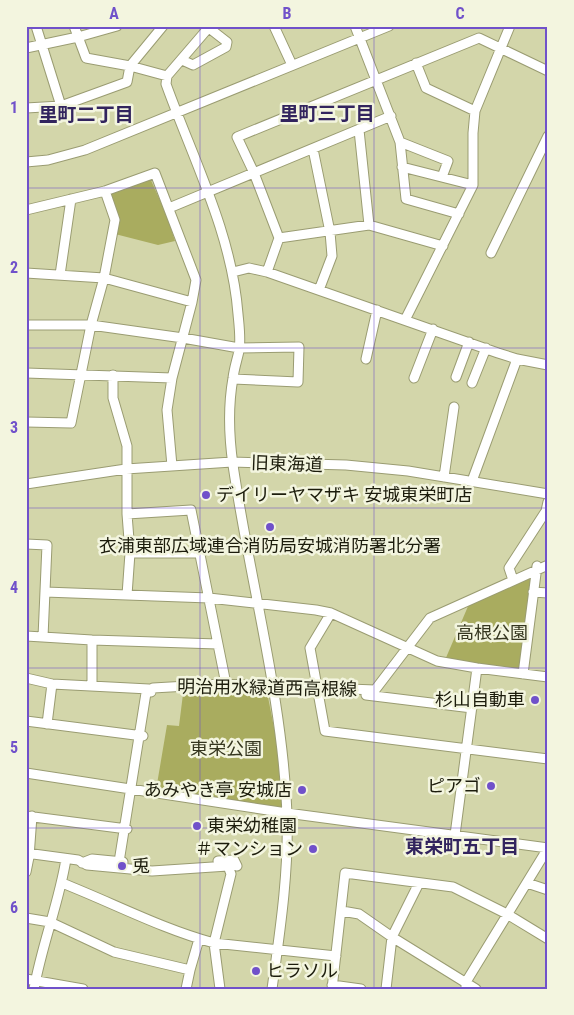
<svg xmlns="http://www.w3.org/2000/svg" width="574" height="1015" font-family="'Roboto Condensed','Noto Sans JP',sans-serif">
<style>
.green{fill:#a9ac5f}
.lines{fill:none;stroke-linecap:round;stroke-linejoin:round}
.minor-casing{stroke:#9a9c72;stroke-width:11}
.minor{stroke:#fff;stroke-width:9}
.grid{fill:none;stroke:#7051ca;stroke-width:1;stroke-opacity:0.55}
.poi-dot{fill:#7051ca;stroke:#f3f5df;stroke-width:2}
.labels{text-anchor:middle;stroke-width:5;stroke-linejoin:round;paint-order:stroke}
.street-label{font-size:18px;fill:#1c1c0c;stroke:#f3f5df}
.poi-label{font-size:18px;fill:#1c1c0c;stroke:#f3f5df;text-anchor:start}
.park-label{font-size:18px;fill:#35361f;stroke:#f3f5df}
.neighbourhood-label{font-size:19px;font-weight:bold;fill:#32245e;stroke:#f3f5df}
.neatline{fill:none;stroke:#7051ca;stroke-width:2}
.grid-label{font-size:16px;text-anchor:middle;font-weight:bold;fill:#7051ca}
</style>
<rect width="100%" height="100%" fill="#d3d6aa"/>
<!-- green -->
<path class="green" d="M150,178L167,216L175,241L158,245L115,234L109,191Z
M528,578L532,581L521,667L518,670L445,660L469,604Z
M226,691L266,695L268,697L279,753L284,810L156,790L167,725L179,726L183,694Z"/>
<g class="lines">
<defs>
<path id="minor" d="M36,26L61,106
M74,26L86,58L130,66L167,76
M210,26L167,76L166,84C193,159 232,234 238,314C239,325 241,339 239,351C237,360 234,369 233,378C228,406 229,437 233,465C250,582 282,695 287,813C289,872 280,931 272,989
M274,26L292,65
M355,26L400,142L406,199L459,214
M26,48L78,37L117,26
M182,60L193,65L226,47L227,42L209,28
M416,63L426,88L475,111
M26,108L61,106L127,82L130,66L163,26
M359,130L369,225
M400,142L448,161L442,177
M313,149L330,232L332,256L319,290
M26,162L48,160L85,150L389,26
M402,167L473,185
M169,208L391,116
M26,210L105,191L155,173L196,280L192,302L172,378L167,410L172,466
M279,238L369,225L443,246
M491,253L548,136
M233,272L249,268L267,272L498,353L517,359L548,365
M267,272L279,238L254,173L237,137L479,38L548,71
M26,273L104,278L192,302
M60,275L71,199
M405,320L473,185V133L475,111L510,26
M26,325H91L183,338L239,348L299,347L298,382L233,379
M366,359L377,310
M26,373L172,378
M113,375V398L127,446V514L130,553L127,595
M456,377L469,342
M414,378L433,329
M472,383L486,348
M26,422L71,423L91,325L104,278L115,220L105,191
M444,477L454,407
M472,481L517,359
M26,484L126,469L232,462L346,465L408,471L548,494
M127,514L191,510L227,689
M26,544L47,545L43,637
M130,553H200
M512,577L509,568L546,511L548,502
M45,592L209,598L316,610L331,613L437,661L477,668L548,677
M533,592L548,593
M331,613L310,648L325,731L548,759
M26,636L92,640L218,644
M92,640V686
M523,674L537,566
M26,678L52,684L149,689L151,692
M366,695L472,708
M26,721L143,736
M47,724L52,684
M26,773L287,813L548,848L466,982V989
M26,816L127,829
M455,835L477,668
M26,853L78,860L87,865L152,871L228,866L231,874L214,943L220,989
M218,861L234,860L237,866
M119,862L146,693L153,688L222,684L375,690L430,618L548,565
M82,863L92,859L123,862
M26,872L29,857L32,816
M62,883C113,903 162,929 214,943L336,956
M527,883L548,890
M342,911L359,914L392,937L476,989
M26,918L50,922L114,952L190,970
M26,979L83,989
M332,985L361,989
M34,989C42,944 59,903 66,859
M186,989L190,970L199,939
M332,989L345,873L453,887L507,914L548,939
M386,989L392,937L419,883"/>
</defs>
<!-- minor casing -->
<use href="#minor" class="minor-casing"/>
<!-- minor -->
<use href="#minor" class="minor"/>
</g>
<!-- grid -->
<path class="grid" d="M200,26V989M374,26V989M26,188H548M26,348H548M26,508H548M26,668H548M26,828H548"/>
<!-- markers -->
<g class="poi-dot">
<circle cx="206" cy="495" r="5"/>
<circle cx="270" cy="527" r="5"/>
<circle cx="535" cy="700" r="5"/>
<circle cx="491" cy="786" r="5"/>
<circle cx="302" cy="790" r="5"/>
<circle cx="197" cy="826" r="5"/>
<circle cx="313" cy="849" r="5"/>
<circle cx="122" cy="866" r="5"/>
<circle cx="256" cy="971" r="5"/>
</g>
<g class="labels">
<!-- street labels -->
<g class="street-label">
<text transform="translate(287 464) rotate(2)" y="6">旧東海道</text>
<text transform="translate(267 688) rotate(1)" y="6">明治用水緑道西高根線</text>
</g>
<!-- poi labels -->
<g class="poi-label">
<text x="216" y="501">デイリーヤマザキ 安城東栄町店</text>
<text x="270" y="552" text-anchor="middle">衣浦東部広域連合消防局安城消防署北分署</text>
<text x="525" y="706" text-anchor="end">杉山自動車</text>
<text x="481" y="792" text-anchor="end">ピアゴ</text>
<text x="292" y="796" text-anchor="end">あみやき亭 安城店</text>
<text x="207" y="832">東栄幼稚園</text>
<text x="303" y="855" text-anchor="end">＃マンション</text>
<text x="132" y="872">兎</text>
<text x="266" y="977">ヒラソル</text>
</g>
<!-- park labels -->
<g class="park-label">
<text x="492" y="639">高根公園</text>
<text x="226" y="755">東栄公園</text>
</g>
<!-- neighbourhood labels -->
<g class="neighbourhood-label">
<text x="327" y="120">里町三丁目</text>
<text x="86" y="121">里町二丁目</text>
<text x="462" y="853">東栄町五丁目</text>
</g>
</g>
<!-- border -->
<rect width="574" height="1015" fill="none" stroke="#f3f5df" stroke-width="55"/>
<rect x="28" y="28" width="518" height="960" class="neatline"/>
<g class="grid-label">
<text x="114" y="19">A</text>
<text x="287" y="19">B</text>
<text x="460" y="19">C</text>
<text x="14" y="113">1</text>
<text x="14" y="273">2</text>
<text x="14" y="433">3</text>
<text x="14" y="593">4</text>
<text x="14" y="753">5</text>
<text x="14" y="913">6</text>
</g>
</svg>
